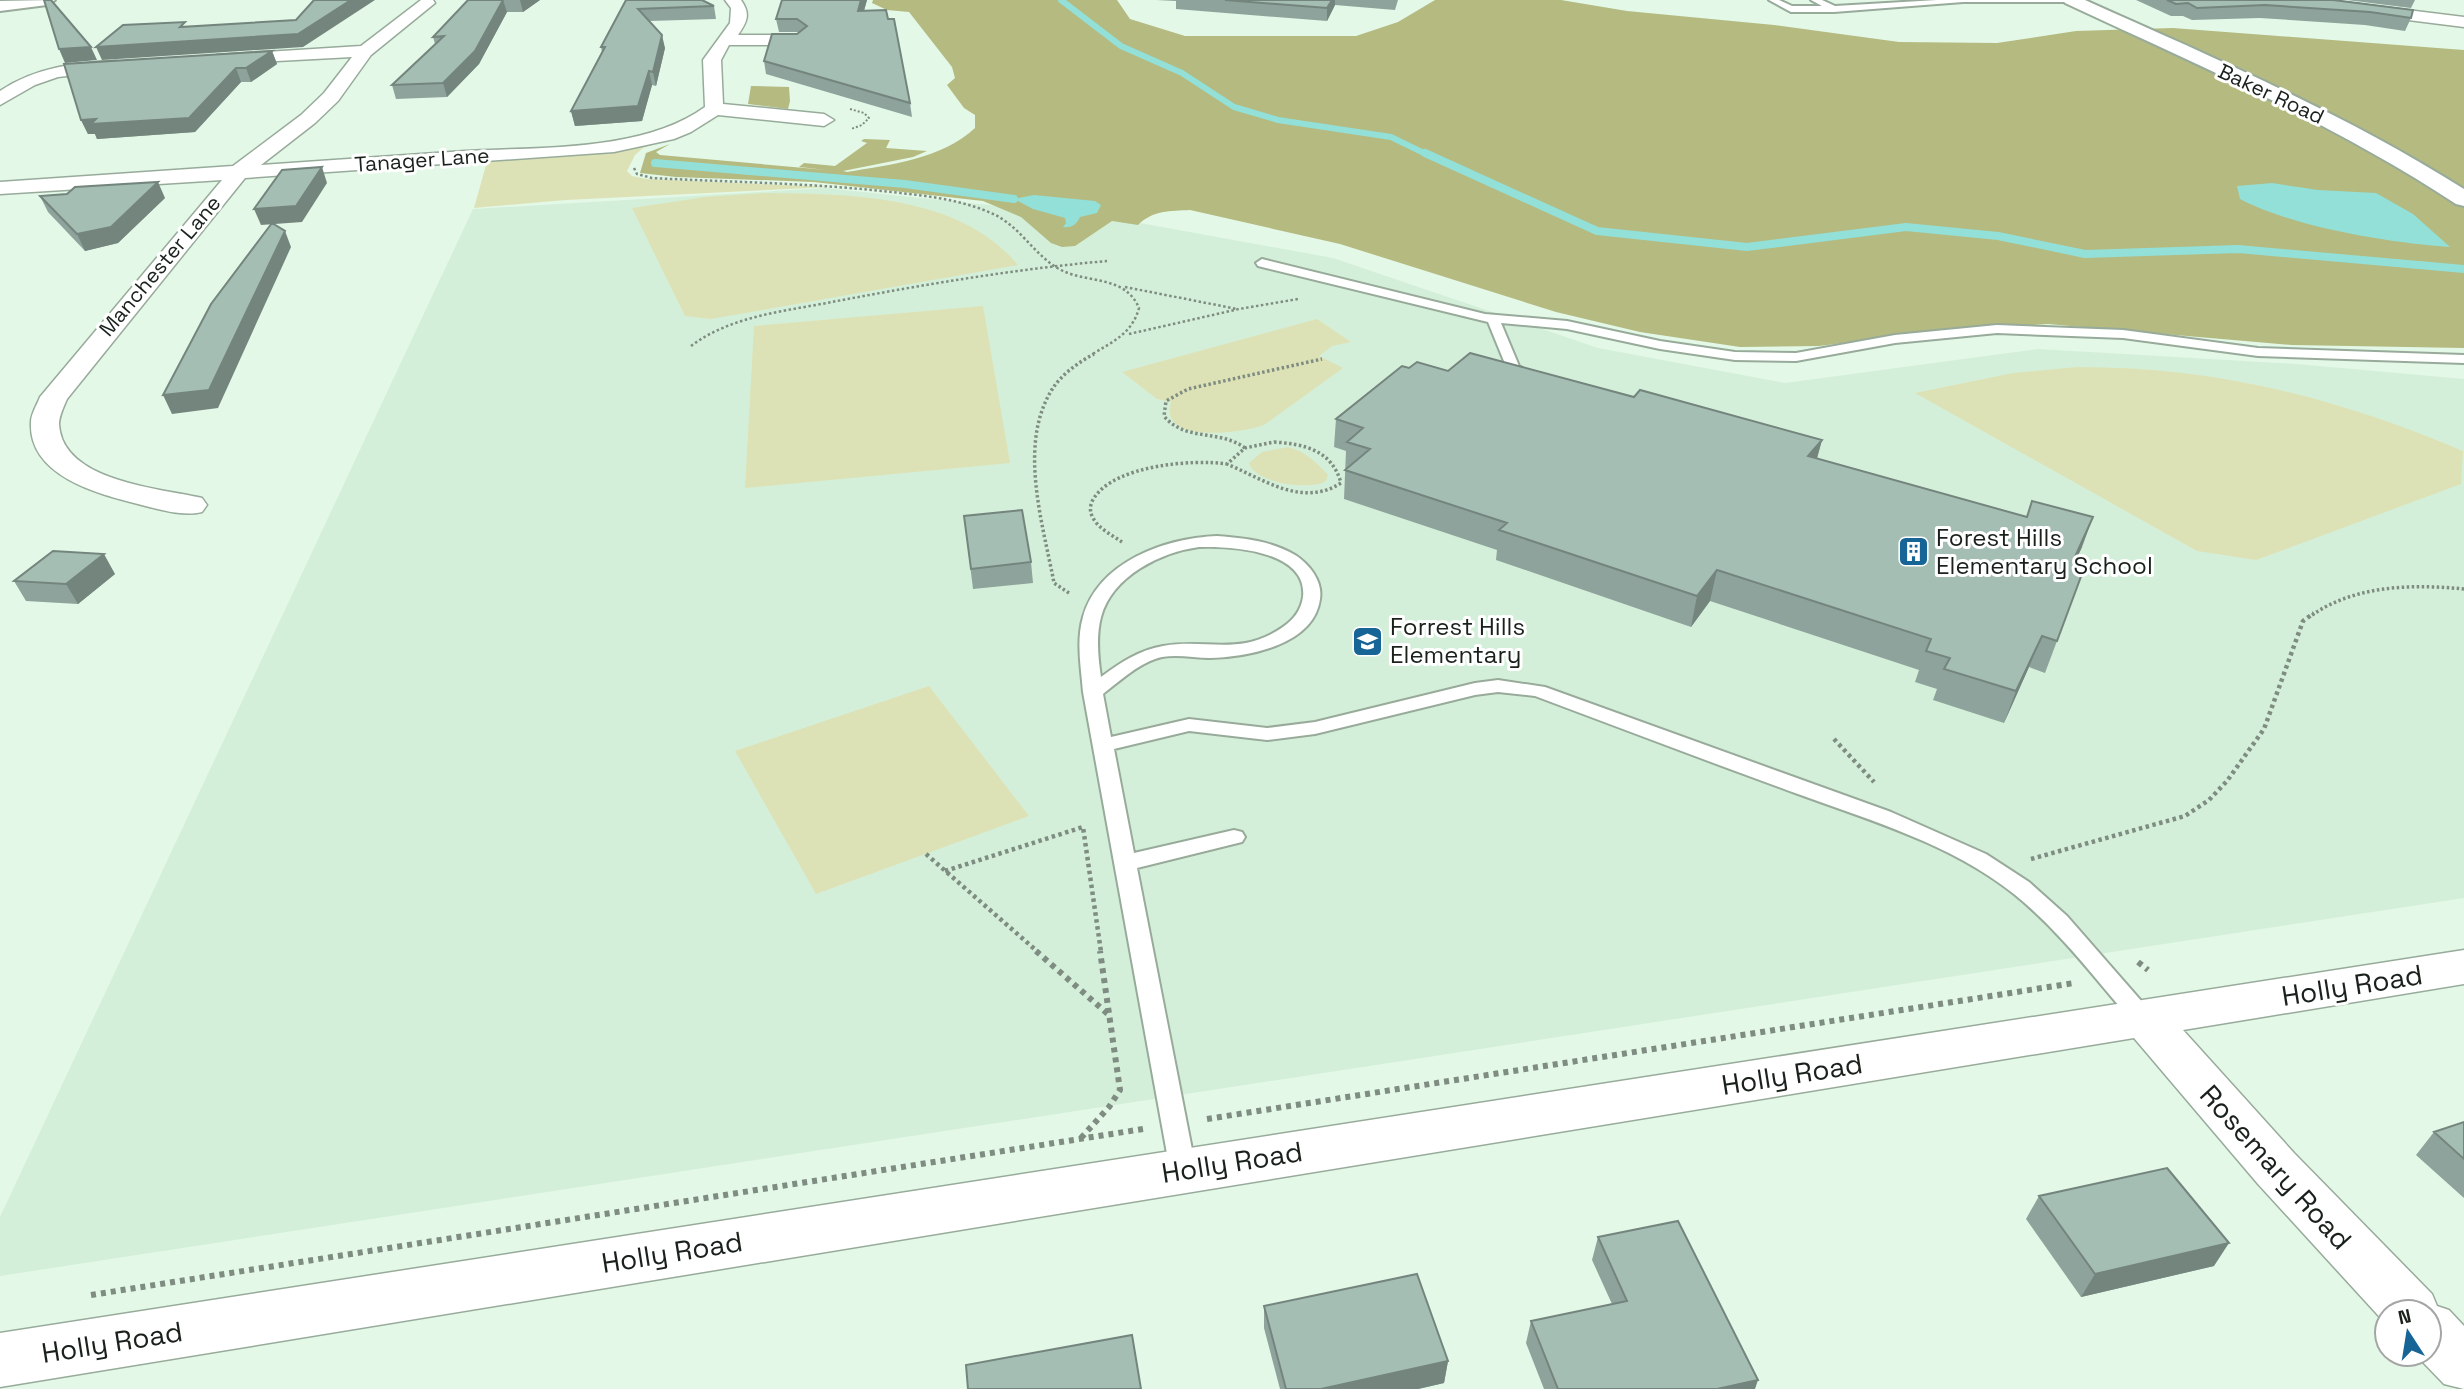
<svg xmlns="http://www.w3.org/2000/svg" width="2464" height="1389" font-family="'Space Grotesk',sans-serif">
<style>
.built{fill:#d4efd9}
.green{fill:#dde2b6}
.forest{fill:#b4ba80}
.water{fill:#92e0d8}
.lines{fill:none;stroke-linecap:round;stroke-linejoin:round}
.stream-far1{stroke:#92e0d8;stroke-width:6}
.stream{stroke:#92e0d8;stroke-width:8}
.lane-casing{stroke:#98ab9b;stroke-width:4}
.street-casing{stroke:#98ab9b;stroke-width:3}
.secondary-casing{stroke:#98ab9b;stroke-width:4}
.path-far4{stroke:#7e8c81;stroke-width:2;stroke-dasharray:2 2;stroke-linecap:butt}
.path-far3{stroke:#7e8c81;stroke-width:2.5;stroke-dasharray:2.5 2.5;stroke-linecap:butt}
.path-far2{stroke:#7e8c81;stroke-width:3.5;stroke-dasharray:2.5 2.5;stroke-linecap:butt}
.path-far1{stroke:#7e8c81;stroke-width:4.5;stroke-dasharray:3.5 3.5;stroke-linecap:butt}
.path{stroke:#7e8c81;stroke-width:6;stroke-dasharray:5 5;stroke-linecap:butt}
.lane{fill:#fff;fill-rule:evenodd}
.street{fill:#fff;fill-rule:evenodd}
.secondary{fill:#fff;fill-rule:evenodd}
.wall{fill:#8ea39b}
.shaded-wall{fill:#74857e}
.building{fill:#a5beb4;stroke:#74857e;stroke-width:2}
.labels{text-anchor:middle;stroke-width:6;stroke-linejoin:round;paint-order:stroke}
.far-street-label{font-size:21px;fill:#1a211b;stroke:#fff}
.poi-label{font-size:24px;fill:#1a211b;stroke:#fff;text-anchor:start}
.near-street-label{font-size:28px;fill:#1a211b;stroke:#fff}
</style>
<rect width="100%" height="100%" fill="#e3f8e7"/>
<!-- built -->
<path class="built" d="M825,188L1113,218L1333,258L1598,348L1785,383L2038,349L2297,364L2464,379V898L0,1276V1217L473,209Z"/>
<!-- green -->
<path class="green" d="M723,117L688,133L643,148L635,155L627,171L632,176L646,179L829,187L566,200L474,208L488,158L592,152L696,129Z
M765,193C849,194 959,194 1018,265L711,319L685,316L632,208L705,197Z
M983,306L1010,463L745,488L754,326Z
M1317,319L1351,342L1332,346L1319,356L1343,368L1264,425C1243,433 1158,445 1171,402L1157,399L1122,372Z
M2077,367C2216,367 2336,397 2463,451L2461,484L2256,560L2197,551L1915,393L2013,373Z
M1288,447C1306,452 1315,461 1328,475L1326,481C1310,491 1254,483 1249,463L1262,452Z
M929,686L1029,816L816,894L735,751Z"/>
<!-- forest -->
<path class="forest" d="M873,0H1117L1130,19L1185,36H1356L1398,22L1435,0H1561L1627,11L1774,25L1899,42L1997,43L2076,31L2173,28L2464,50V348L2292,345L2048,324L1931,332L1819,346L1740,347L1640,332L1556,312L1340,244L1190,210C1170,211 1153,210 1138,225L1112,221L1075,246L1062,247L1051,243L1021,217L983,201L814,182L676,177L640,173L646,153L670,144L656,152L660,155L827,170L799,167L804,163L835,166L867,143L861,141L864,139L890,140L886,148L927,151L913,157L843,171L847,172C889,165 942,159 975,128V115L964,108L947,85L955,78L952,67L909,12L887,10L872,3Z
M751,86L789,87L790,101L788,109L748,104Z"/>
<!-- water -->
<path class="water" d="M2272,183L2318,190L2376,193L2413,214L2450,247C2389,243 2293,227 2240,199L2237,186Z
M1034,195L1095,201L1101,205L1097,213L1080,217C1076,225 1072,228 1063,227L1066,223L1065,218L1033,209L1014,199Z"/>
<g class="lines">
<!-- stream-far1 -->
<path class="stream-far1" d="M1061,0L1121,46L1182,73L1234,107L1278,120L1391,137L1428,155"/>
<!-- stream -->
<path class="stream" d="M1425,153L1597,231L1747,247L1906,227L1998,236L2085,254L2238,249L2464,269
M655,163L905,184L1014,199"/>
<defs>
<path id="lane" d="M1769,0H1779L1792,6H1822L1811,0H1822L1835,6L1937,0H2076L2072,2H1963L1834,12H1791Z
M1262,259L1485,314L1567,321L1660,341L1735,352L1796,353L1895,335L1997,325L2123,330L2258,348L2464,355V363L2258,356L2123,338L1997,333L1895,343L1796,361L1735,360L1660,349L1567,329L1501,323L1519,366L1537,377L1530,381L1508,371L1488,322L1258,266L1256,263Z
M1217,536C1244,538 1272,541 1295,555C1309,564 1323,581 1320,599C1314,645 1248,657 1210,658C1195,658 1178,654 1162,657C1140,662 1121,680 1103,694L1111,737L1189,719L1267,728L1315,722L1475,683L1498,680L1545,687L1891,812L1986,854L2029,882L2067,916L2157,1019L2154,1026L2145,1029L2136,1026C2097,981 2061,932 2014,894C1951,844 1872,821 1798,794C1710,762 1622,729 1535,696L1498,692L1475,695L1315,734L1267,740L1189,731L1114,749L1134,853L1234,830L1242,832L1245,837L1242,842L1137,868L1196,1170L1192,1178L1183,1181L1174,1178L1170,1170L1083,692C1081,667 1076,641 1083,617C1099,561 1166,538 1217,536ZM1199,547C1230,546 1308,550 1303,597C1301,611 1293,620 1283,627C1240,657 1207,638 1163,646C1139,650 1120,663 1101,677C1098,657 1096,636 1101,617C1112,576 1161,552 1199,547Z"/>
<path id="street" d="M421,0H433L435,3L371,55L338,101L315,123L261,165C329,160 397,156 465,151C539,147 643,152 705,107L703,60L730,23L731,8L725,0H741C751,14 747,22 738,35H799L807,40L799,45H729L721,60L723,104L824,114L834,120L824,126L718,115L691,132L674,139L614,152L245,178L67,399C64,406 59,416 59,424C62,482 160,488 202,498L207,505L202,512C182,517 158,509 138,504C98,494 28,476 31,422C31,414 37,405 40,397L222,180L0,194V182L233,166L301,115L324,93L352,57L223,64L214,59L217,55L361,46Z
M2280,0H2326L2464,17V27L2288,5Z
M116,61L122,62L125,66L122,70L58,77L35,85L0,105V91C36,67 74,63 116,61Z
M2464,950V984L2183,1030L2294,1153L2432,1294L2437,1306L2449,1310L2464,1326V1389L2444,1384L2415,1354H2429V1312H2387V1325L2258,1184L2134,1038L0,1387V1333Z"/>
<path id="secondary" d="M55,0L47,5L0,11V1Z
M2063,0H2085C2214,58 2344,113 2464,189V206L2456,204C2333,123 2198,65 2065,3Z"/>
</defs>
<!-- lane casing -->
<use href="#lane" class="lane-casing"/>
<!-- street casing -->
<use href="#street" class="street-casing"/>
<!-- secondary casing -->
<use href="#secondary" class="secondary-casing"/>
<!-- path-far4 -->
<path class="path-far4" d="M850,109L864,113L869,118L862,125L851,129"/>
<!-- path-far3 -->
<path class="path-far3" d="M634,168L637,174L652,178C729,182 805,183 882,191C918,195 957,198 991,213C1020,225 1034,256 1061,270C1089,284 1125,275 1139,308C1132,334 1112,342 1091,355
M1125,287L1237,309
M1129,334L1239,309L1298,299
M691,346C732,315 788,311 837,301C927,284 1016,269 1107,261"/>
<!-- path-far2 -->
<path class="path-far2" d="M1274,442C1304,444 1332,450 1341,483C1302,508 1263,479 1227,464L1245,448Z
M1245,448C1220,429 1185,442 1164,416L1166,401L1188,389L1322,359
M1122,542C1112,535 1099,529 1093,518C1089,511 1090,504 1094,498C1115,465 1193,459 1227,464
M1069,593L1054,583C1043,524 1017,443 1053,388C1062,374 1079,362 1094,354
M2312,615C2356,585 2412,584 2464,589"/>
<!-- path-far1 -->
<path class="path-far1" d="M1834,739L1874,782
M926,854L1038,952
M2031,859L2185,816L2209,800L2227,781L2264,729L2303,621L2314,613
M945,871L1083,827L1101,952"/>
<!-- path -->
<path class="path" d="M1036,951L1109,1015
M2138,962L2148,970
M1207,1119L2074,983
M1081,1138L1109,1107L1120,1090L1100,951
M91,1295L1143,1129"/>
<!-- lane -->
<use href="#lane" class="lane"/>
<!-- street -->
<use href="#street" class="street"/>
<!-- secondary -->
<use href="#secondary" class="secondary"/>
</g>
<!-- wall -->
<path class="wall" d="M468,0H540L523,12H507L479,64L447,97L396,99L392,85L435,44L433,37Z
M626,0L714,6L716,19L649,21L665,48L656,86L652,85L642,121L575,126L571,111L602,52L601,47Z
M782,0H867L864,11L910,103L912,117L766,74L764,61L799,32H779L776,19Z
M1156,0H1398L1395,10L1335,5L1327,21L1176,9V1Z
M2136,0H2333L2411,18L2405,31L2365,25L2260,18L2192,20L2183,16H2171Z
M2347,0H2415L2411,8Z
M272,51L277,64L251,82H241L195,132L97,139L95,134H88L81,120Z
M40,196L165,198L118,243L85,251L48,212Z
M1409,368L1448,371L1634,397L1822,440L1817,458L2082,547L2076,560L2057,641L2045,673L2029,667L2004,723L1933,700L1937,689L1915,682L1919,670L1710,601L1691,627L1496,560L1497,550L1344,499L1346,451L1334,447L1336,419Z
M964,516L1031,562L1033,583L973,589Z
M115,574L78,604L26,601L14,581Z
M2464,1122V1198L2416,1155L2434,1132Z
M2039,1196L2214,1266L2081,1297L2026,1219Z
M1598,1237L1755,1389H1544L1526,1343L1531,1321L1612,1304L1592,1260Z
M1264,1306L1448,1361L1444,1383L1418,1389H1280L1264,1328Z"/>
<!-- shaded-wall -->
<path class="shaded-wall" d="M351,0H375L303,47L102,60L96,47L298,34Z
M503,0L507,12L479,64L447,97L443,83Z
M520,0H540L523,12Z
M861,0H867L860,24L858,11Z
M1332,0H1335V5L1327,21V8Z
M662,35L665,48L656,86L653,72Z
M91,47L97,60L65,63L59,49Z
M272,51L277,64L251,82L246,68Z
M236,68L241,82L195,132L97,139L95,134H88L81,120Z
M649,71L652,85L642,121L575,126L571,111Z
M322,167L327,183L302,222L261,225L254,209Z
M158,182L165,198L118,243L85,251L77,234Z
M285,231L291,247L218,408L172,414L163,395Z
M1822,440L1814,469L1808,456Z
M2093,517L2082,547L2062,590L2074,559Z
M104,554L115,574L78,604L66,584Z
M1717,570L1710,601L1691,627L1697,596Z
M2042,636L2029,667L2004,723L2016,691Z
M2229,1243L2214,1266L2081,1297L2095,1274Z
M1448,1361L1444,1383L1418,1389H1321Z
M1758,1380L1755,1389H1717Z"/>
<!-- building -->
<path class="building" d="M44,0H51L91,47L59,49Z
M314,0H351L298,34L96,47L123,25L185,22L180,27L296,20Z
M468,0H503L475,51L443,83L392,85L444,36L433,37Z
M626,0H702L714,6L638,9L662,35L653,72L649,71L638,106L571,111L605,47H601Z
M782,0H861L858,11L886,10L888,19H894L910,103L764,61L772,34H797L807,26L797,19H776Z
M1225,0H1332L1327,8Z
M2167,0H2333L2413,10L2411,18L2370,12L2265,5L2197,8L2188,3L2176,4Z
M272,51L246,68H236L189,118L91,124L96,119L81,120L64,64Z
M322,167L296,206L254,209L282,170Z
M158,182L111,227L77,234L40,196L67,194L75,187Z
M272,223L285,231L209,390L163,395L211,304Z
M1470,353L1634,397L1640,390L1822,440L1808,456L2027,517L2032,501L2093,517L2074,559L2086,563L2057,641L2042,636L2016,691L1944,669L1950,658L1926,651L1931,639L1717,570L1697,596L1499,530L1507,523L1345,470L1370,449L1347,442L1363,428L1336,419L1402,366L1409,368L1417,362L1448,371Z
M1022,510L1031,562L971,569L964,516Z
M53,551L104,554L66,584L14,581Z
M2464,1122V1159L2434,1132Z
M2167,1168L2229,1243L2095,1274L2039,1196Z
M1678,1221L1758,1380L1717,1389H1558L1531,1321L1627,1301L1598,1237Z
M1417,1274L1448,1361L1321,1389H1286L1264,1306Z
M1132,1335L1141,1389H968L966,1365Z"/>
<!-- icons -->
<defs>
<symbol id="building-square" viewBox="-11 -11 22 22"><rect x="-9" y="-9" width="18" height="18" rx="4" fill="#176496" stroke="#fff"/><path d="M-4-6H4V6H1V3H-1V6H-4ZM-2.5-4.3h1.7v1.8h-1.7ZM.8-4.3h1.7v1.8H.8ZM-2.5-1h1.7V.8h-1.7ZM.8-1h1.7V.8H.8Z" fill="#fff"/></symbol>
<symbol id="school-square" viewBox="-11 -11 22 22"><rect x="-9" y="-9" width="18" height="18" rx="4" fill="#176496" stroke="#fff"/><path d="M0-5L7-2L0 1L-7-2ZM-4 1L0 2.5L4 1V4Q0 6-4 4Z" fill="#fff"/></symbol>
</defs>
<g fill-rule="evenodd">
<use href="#building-square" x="1896" y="534" width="35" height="35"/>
<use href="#school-square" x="1350" y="624" width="35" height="35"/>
</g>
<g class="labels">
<!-- far-street labels -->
<g class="far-street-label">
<text transform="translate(2271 94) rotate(25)" y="7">Baker Road</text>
<text transform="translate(422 160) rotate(-4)" y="7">Tanager Lane</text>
<text transform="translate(160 266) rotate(-50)" y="7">Manchester Lane</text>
</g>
<!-- poi labels -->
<g class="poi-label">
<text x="1936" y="546">Forest Hills<tspan x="1936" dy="28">Elementary School</tspan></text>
<text x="1390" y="635">Forrest Hills<tspan x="1390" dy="28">Elementary</tspan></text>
</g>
<!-- near-street labels -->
<g class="near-street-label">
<text transform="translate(2352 985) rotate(-9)" y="10">Holly Road</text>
<text transform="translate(1792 1074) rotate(-9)" y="10">Holly Road</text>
<text transform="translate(1232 1162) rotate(-9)" y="10">Holly Road</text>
<text transform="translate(2276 1167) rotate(48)" y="10">Rosemary Road</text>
<text transform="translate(672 1252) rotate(-9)" y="10">Holly Road</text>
<text transform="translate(112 1342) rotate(-9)" y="10">Holly Road</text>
</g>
</g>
<!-- north arrow -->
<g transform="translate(2408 1333) rotate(348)"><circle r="33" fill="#ffffff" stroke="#a3a6a4" stroke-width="2"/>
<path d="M0-5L12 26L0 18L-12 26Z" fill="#176496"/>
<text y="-10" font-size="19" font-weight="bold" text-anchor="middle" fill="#1a211b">N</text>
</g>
</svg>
